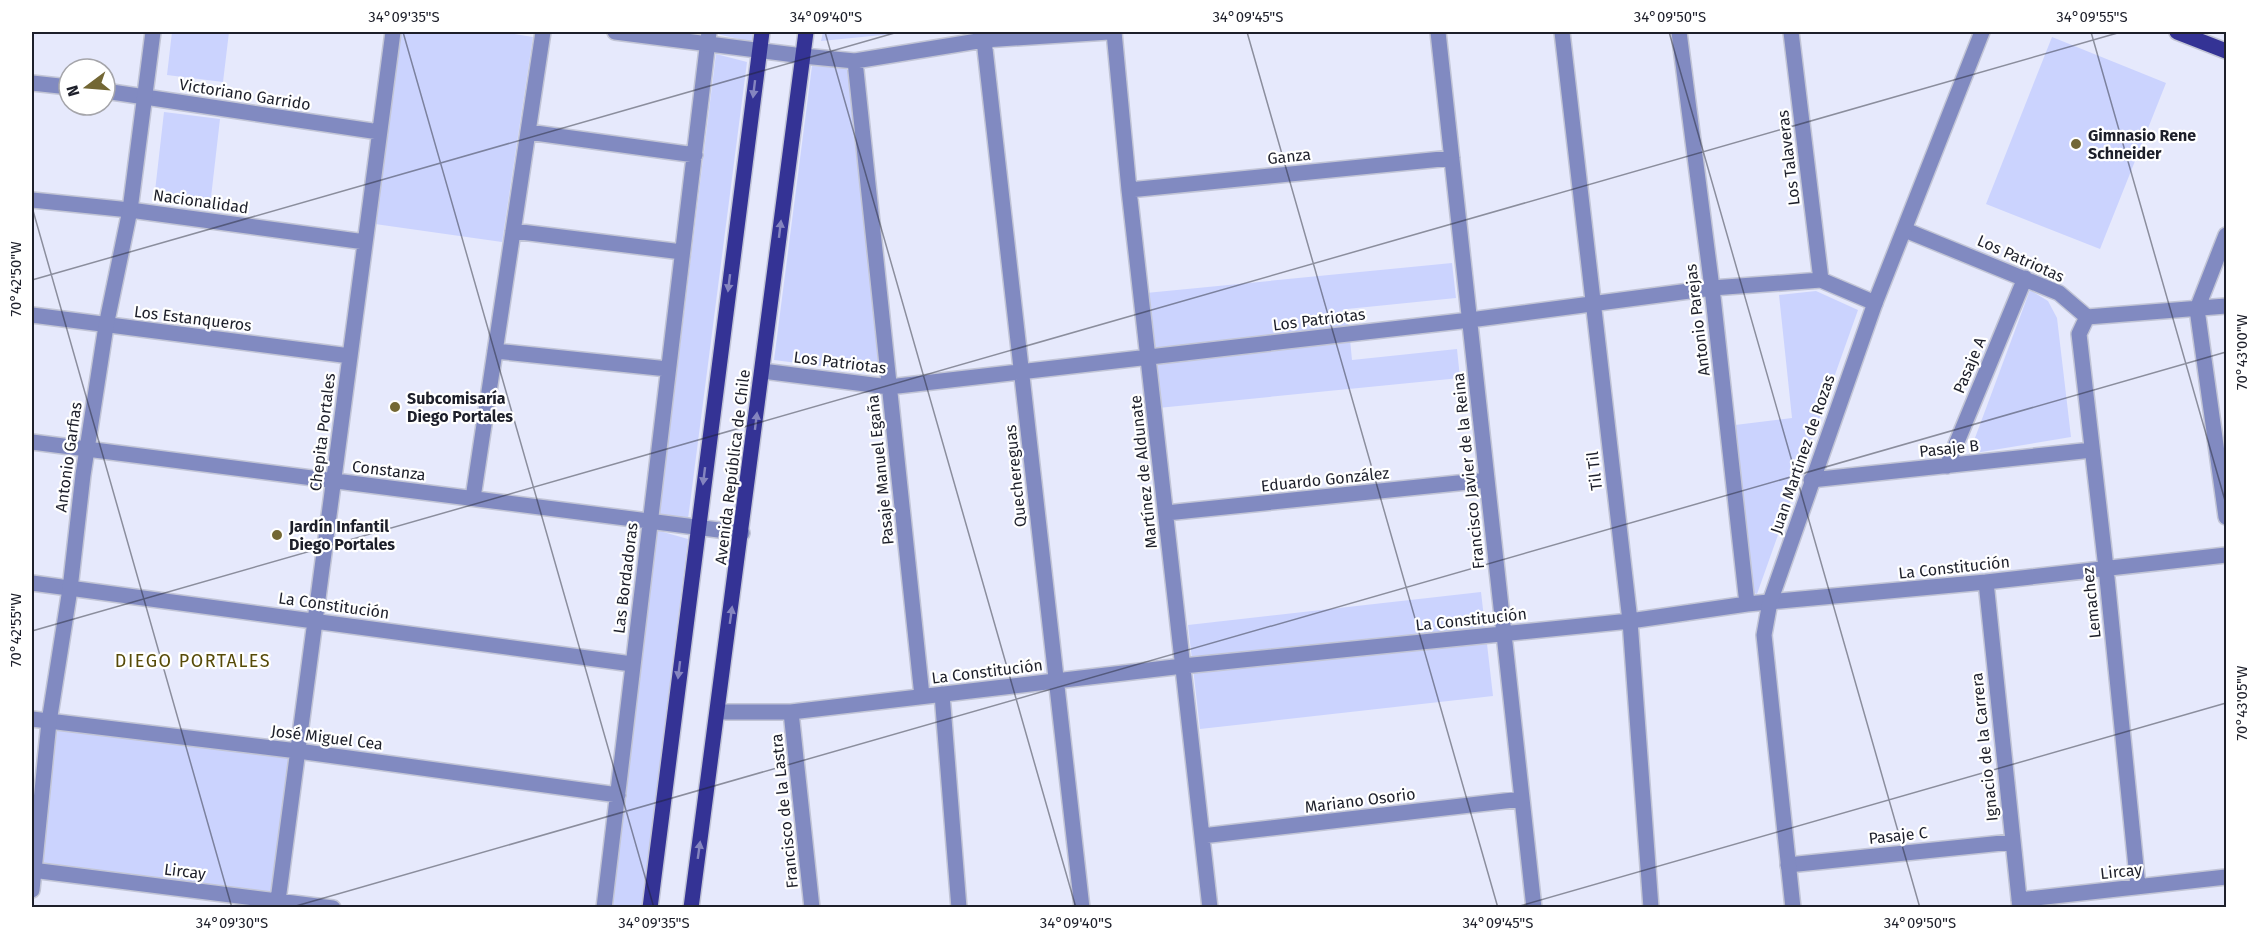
<svg xmlns="http://www.w3.org/2000/svg" width="2258" height="939" font-family="'Fira Sans',sans-serif">
<style>
.green{fill:#cbd3fe}
.lines{fill:none;stroke-linecap:round;stroke-linejoin:round}
.minor-casing{stroke:#c2c5d6;stroke-width:18}
.tertiary-casing{stroke:#c2c5d6;stroke-width:18}
.primary-casing{stroke:#c2c5d6;stroke-width:18}
.minor{stroke:#818ac1;stroke-width:15}
.tertiary{stroke:#818ac1;stroke-width:15}
.primary{stroke:#343395;stroke-width:15}
.oneway{fill:#8585bf}
.ticks{fill:none;stroke:#1d1f2a;stroke-width:1.5;stroke-opacity:0.45}
.poi-dot{fill:#736734;stroke:#fff;stroke-width:2}
.labels{text-anchor:middle;stroke-width:4.5;stroke-linejoin:round;paint-order:stroke}
.street-label{font-size:16px;fill:#1d1f2a;stroke:#fff}
.poi-label{font-size:16px;font-weight:bold;fill:#1d1f2a;stroke:#fff;text-anchor:start}
.neighbourhood-label{font-size:18px;letter-spacing:1.5px;fill:#564a08;stroke:#fff}
.neatline{fill:none;stroke:#1d1f2a;stroke-width:2}
.ticks-label{font-size:15px;text-anchor:middle;fill:#1d1f2a}
</style>
<rect width="100%" height="100%" fill="#e6e9fc"/>
<!-- green -->
<path class="green" d="M172,32H229L223,82L167,75Z
M400,32H502L533,37L502,242L375,224Z
M717,32H754L752,42L717,34Z
M823,32H913L821,41Z
M2052,37L2166,83L2100,249L1986,204Z
M716,54L747,62L688,519L659,516Z
M812,66L849,68L884,374L774,360Z
M164,112L220,119L210,206L154,200Z
M1452,263L1456,298L1347,309L1352,360L1457,349L1460,378L1158,408L1146,293Z
M2030,290L2048,301L2057,318L2071,437L1969,454Z
M1816,291L1858,310L1757,594L1750,592L1735,425L1792,418L1779,295Z
M656,530L688,539L642,907L612,908Z
M1481,592L1493,696L1200,729L1188,625Z
M54,723L298,751L279,897L38,866Z"/>
<g class="lines">
<defs>
<path id="minor" d="M1114,32L1129,190L1210,908
M1438,32L1534,908
M1562,32L1630,621L1651,908
M1679,32L1712,288L1747,604
M1791,32L1821,280
M984,40L1082,908
M803,56L855,61L984,40L1109,32
M855,61L922,696
M32,83L69,87
M105,91L379,132
M528,132L695,155
M1129,190L1452,158
M32,200L130,210L365,242
M1905,230L2059,293L2087,317L2226,306
M513,231L682,252
M2226,235L2197,309L2226,517
M32,315L350,356
M2087,317L2079,334L2106,568L2138,887
M495,351L668,369
M762,371L889,387L1470,320L1712,288L1821,280L1875,303
M32,442L742,533
M1947,466L2025,278
M1811,480L2092,450
M473,498L543,32
M1166,513L1487,480
M1986,582L2020,908
M32,583L632,664
M942,694L959,908
M718,712H791L1183,666L1630,621L1747,604L1986,582L2226,555
M791,712L812,908
M32,719L298,751L618,795
M1202,836L1522,799
M1788,865L2012,842
M32,870L333,908
M2019,900L2226,877
M277,908L393,32
M604,908L709,32"/>
<path id="tertiary" d="M615,32L803,56
M32,890L49,722L70,589L83,475L106,326L130,210L153,32
M1793,908L1764,635L1770,602L1875,303L1982,32"/>
<path id="primary" d="M2177,32L2226,51
M650,908L762,32
M691,908L806,32"/>
</defs>
<!-- minor casing -->
<use href="#minor" class="minor-casing"/>
<!-- tertiary casing -->
<use href="#tertiary" class="tertiary-casing"/>
<!-- primary casing -->
<use href="#primary" class="primary-casing"/>
<!-- minor -->
<use href="#minor" class="minor"/>
<!-- tertiary -->
<use href="#tertiary" class="tertiary"/>
<!-- primary -->
<use href="#primary" class="primary"/>
</g>
<!-- one-way arrows -->
<defs><path id="oneway-solid" d="M-6-.8H1V-3.2L6.5 0L1 3.2V.8H-6Z" transform="scale(1.5)"/></defs>
<g class="oneway">
<use href="#oneway-solid" transform="translate(754 89) rotate(97)"/>
<use href="#oneway-solid" transform="translate(780 229) rotate(-83)"/>
<use href="#oneway-solid" transform="translate(729 283) rotate(97)"/>
<use href="#oneway-solid" transform="translate(756 421) rotate(-83)"/>
<use href="#oneway-solid" transform="translate(704 476) rotate(97)"/>
<use href="#oneway-solid" transform="translate(731 615) rotate(-82)"/>
<use href="#oneway-solid" transform="translate(679 670) rotate(97)"/>
<use href="#oneway-solid" transform="translate(699 850) rotate(-82)"/>
</g>
<!-- ticks -->
<path class="ticks" d="M403,32L654,908M825,32L1076,908M1247,32L1498,908M1669,32L1920,908M2091,32L2226,504M32,207L232,908M32,280L898,32M32,631L2121,32M289,908L2226,352M1513,908L2226,703"/>
<!-- markers -->
<g class="poi-dot">
<circle cx="2076" cy="144" r="6"/>
<circle cx="395" cy="407" r="6"/>
<circle cx="277" cy="535" r="6"/>
</g>
<g class="labels">
<!-- street labels -->
<g class="street-label">
<text transform="translate(245 94) rotate(9)" y="6">Victoriano Garrido</text>
<text transform="translate(1289 156) rotate(-6)" y="6">Ganza</text>
<text transform="translate(1788 158) rotate(-97)" y="6">Los Talaveras</text>
<text transform="translate(201 201) rotate(8)" y="6">Nacionalidad</text>
<text transform="translate(2021 258) rotate(24)" y="6">Los Patriotas</text>
<text transform="translate(193 318) rotate(7)" y="6">Los Estanqueros</text>
<text transform="translate(1319 319) rotate(-7)" y="6">Los Patriotas</text>
<text transform="translate(1697 320) rotate(-97)" y="6">Antonio Parejas</text>
<text transform="translate(840 362) rotate(7)" y="6">Los Patriotas</text>
<text transform="translate(1969 365) rotate(-67)" y="6">Pasaje A</text>
<text transform="translate(322 432) rotate(-83)" y="6">Chepita Portales</text>
<text transform="translate(1949 448) rotate(-6)" y="6">Pasaje B</text>
<text transform="translate(1802 454) rotate(-71)" y="6">Juan Martínez de Rozas</text>
<text transform="translate(68 457) rotate(-82)" y="6">Antonio Garfias</text>
<text transform="translate(732 467) rotate(-83)" y="6">Avenida República de Chile</text>
<text transform="translate(389 470) rotate(7)" y="6">Constanza</text>
<text transform="translate(880 470) rotate(-96)" y="6">Pasaje Manuel Egaña</text>
<text transform="translate(1468 471) rotate(-96)" y="6">Francisco Javier de la Reina</text>
<text transform="translate(1594 471) rotate(-97)" y="6">Til Til</text>
<text transform="translate(1143 472) rotate(-96)" y="6">Martínez de Aldunate</text>
<text transform="translate(1015 476) rotate(-96)" y="6">Quechereguas</text>
<text transform="translate(1325 479) rotate(-6)" y="6">Eduardo González</text>
<text transform="translate(1954 567) rotate(-6)" y="6">La Constitución</text>
<text transform="translate(625 578) rotate(-83)" y="6">Las Bordadoras</text>
<text transform="translate(2091 603) rotate(-96)" y="6">Lemachez</text>
<text transform="translate(334 605) rotate(8)" y="6">La Constitución</text>
<text transform="translate(1471 619) rotate(-6)" y="6">La Constitución</text>
<text transform="translate(987 671) rotate(-7)" y="6">La Constitución</text>
<text transform="translate(327 737) rotate(7)" y="6">José Miguel Cea</text>
<text transform="translate(1984 747) rotate(-96)" y="6">Ignacio de la Carrera</text>
<text transform="translate(1360 800) rotate(-7)" y="6">Mariano Osorio</text>
<text transform="translate(784 811) rotate(-96)" y="6">Francisco de la Lastra</text>
<text transform="translate(1898 835) rotate(-6)" y="6">Pasaje C</text>
<text transform="translate(185 871) rotate(7)" y="6">Lircay</text>
<text transform="translate(2121 871) rotate(-6)" y="6">Lircay</text>
</g>
<!-- poi labels -->
<g class="poi-label">
<text x="2088" y="141">Gimnasio Rene<tspan x="2088" dy="18">Schneider</tspan></text>
<text x="407" y="404">Subcomisaría<tspan x="407" dy="18">Diego Portales</tspan></text>
<text x="289" y="532">Jardín Infantil<tspan x="289" dy="18">Diego Portales</tspan></text>
</g>
<!-- neighbourhood labels -->
<g class="neighbourhood-label">
<text x="193" y="667">DIEGO PORTALES</text>
</g>
</g>
<!-- border -->
<rect width="2258" height="939" fill="none" stroke="#ffffff" stroke-width="66"/>
<!-- north arrow -->
<g transform="translate(87 87) rotate(254)"><circle r="28" fill="#ffffff" stroke="#a5a5aa" stroke-width="1.5"/>
<path d="M0-4.5L10 22L0 15L-10 22Z" fill="#736734"/>
<text y="-9" font-size="16" font-weight="bold" text-anchor="middle" fill="#1d1f2a">N</text>
</g>
<rect x="33" y="33" width="2192" height="873" class="neatline"/>
<g class="ticks-label">
<text x="404" y="22">34°09'35"S</text>
<text x="826" y="22">34°09'40"S</text>
<text x="1248" y="22">34°09'45"S</text>
<text x="1670" y="22">34°09'50"S</text>
<text x="2092" y="22">34°09'55"S</text>
<text transform="translate(16 279) rotate(-90)" y="5">70°42'50"W</text>
<text transform="translate(2242 352) rotate(-90)" y="5">70°43'00"W</text>
<text transform="translate(16 630) rotate(-90)" y="5">70°42'55"W</text>
<text transform="translate(2242 703) rotate(-90)" y="5">70°43'05"W</text>
<text x="232" y="928">34°09'30"S</text>
<text x="654" y="928">34°09'35"S</text>
<text x="1076" y="928">34°09'40"S</text>
<text x="1498" y="928">34°09'45"S</text>
<text x="1920" y="928">34°09'50"S</text>
</g>
</svg>
